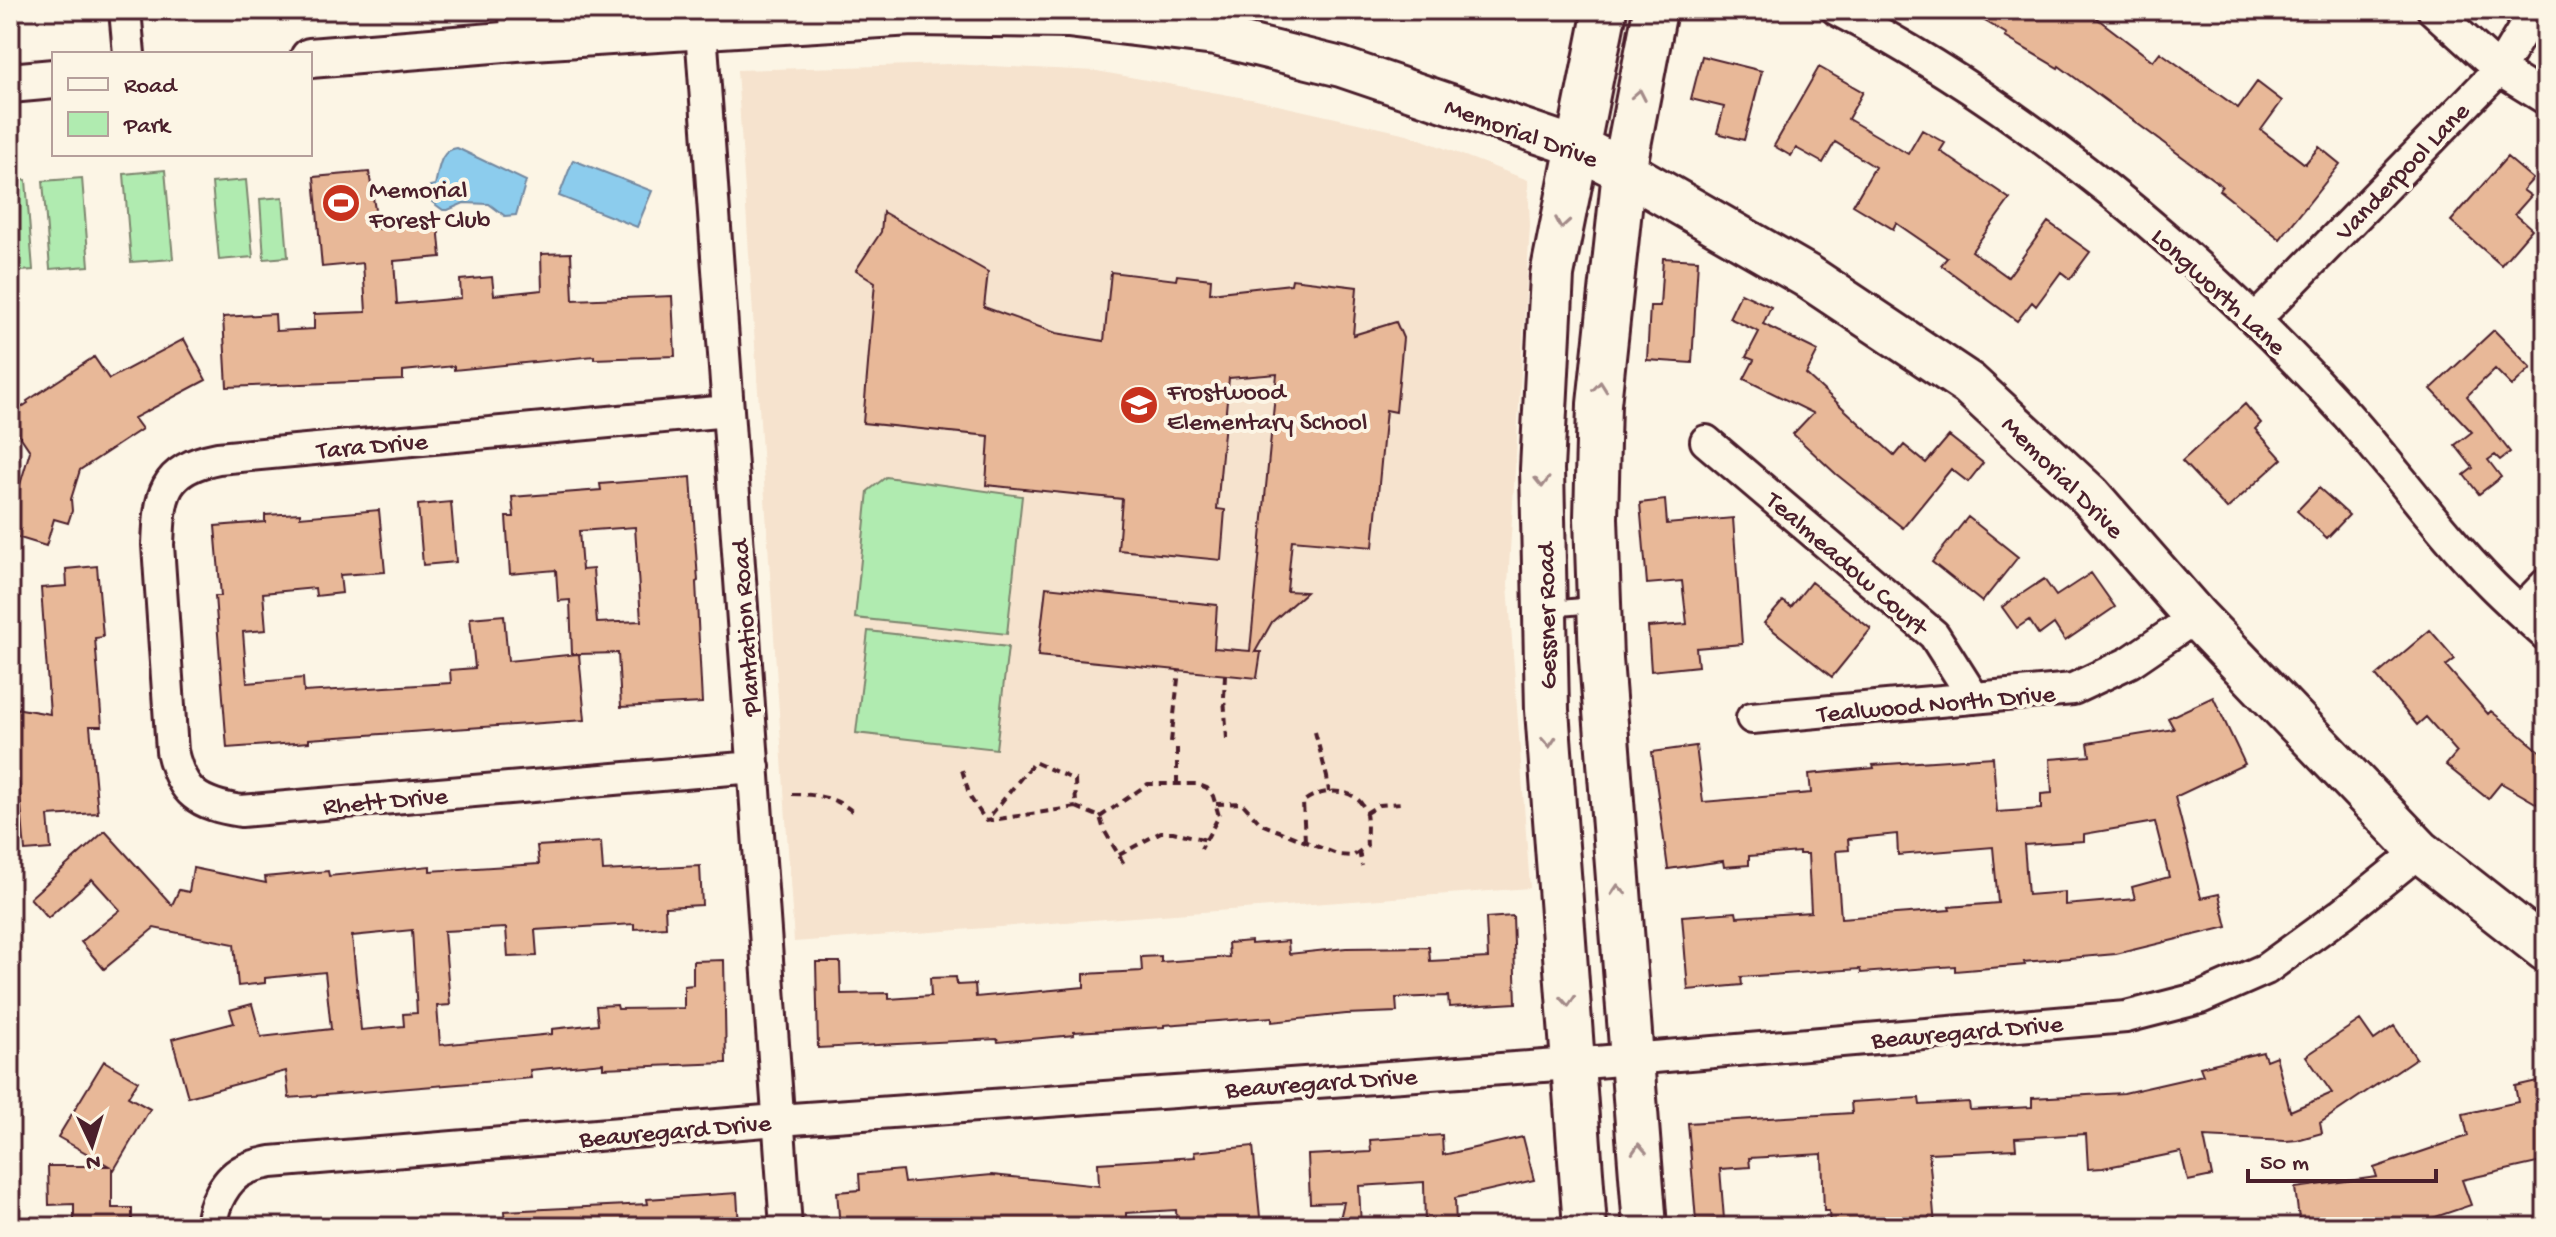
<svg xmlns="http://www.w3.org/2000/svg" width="2556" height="1237" font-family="'Gochi Hand',sans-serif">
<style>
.built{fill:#f6e3ce}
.green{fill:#b0ebb0;stroke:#7d856e;stroke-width:2}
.water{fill:#8ccced;stroke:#72879f;stroke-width:2}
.building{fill:#e8b898;stroke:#4a1f2b;stroke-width:2;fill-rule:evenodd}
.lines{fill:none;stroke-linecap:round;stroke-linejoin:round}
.service-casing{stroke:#4a1f2b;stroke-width:20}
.minor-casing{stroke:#4a1f2b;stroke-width:36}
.tertiary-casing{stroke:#4a1f2b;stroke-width:44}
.secondary-casing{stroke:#4a1f2b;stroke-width:48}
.path{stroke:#4a1f2b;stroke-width:4;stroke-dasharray:8 6;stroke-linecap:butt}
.service{stroke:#fcf5e5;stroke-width:14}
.minor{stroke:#fcf5e5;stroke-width:30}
.tertiary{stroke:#fcf5e5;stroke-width:38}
.secondary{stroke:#fcf5e5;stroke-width:42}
.oneway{stroke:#a38a88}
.labels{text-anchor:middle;stroke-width:8;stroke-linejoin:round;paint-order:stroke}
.street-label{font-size:26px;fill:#4a1f2b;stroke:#fcf5e5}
.poi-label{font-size:26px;fill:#4a1f2b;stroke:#fcf5e5;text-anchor:start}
</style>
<rect width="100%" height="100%" fill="#fcf5e5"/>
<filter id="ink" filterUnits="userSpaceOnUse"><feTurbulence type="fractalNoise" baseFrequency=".0125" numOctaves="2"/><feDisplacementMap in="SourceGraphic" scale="16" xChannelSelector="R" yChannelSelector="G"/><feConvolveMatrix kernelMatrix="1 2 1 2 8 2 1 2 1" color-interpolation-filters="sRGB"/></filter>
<g filter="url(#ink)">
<!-- built -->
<path class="built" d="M950,64L1097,71L1256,100L1407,134L1528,180L1530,226L1508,584L1530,888L794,942L737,70Z"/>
<!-- green -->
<path class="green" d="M165,170L173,259L131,262L124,174Z
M82,178L89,266L50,269L43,181Z
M26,180L33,270L10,272V181Z
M246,180L253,257L219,260L212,183Z
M283,197L288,257L264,259L260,199Z
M886,477L1022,496L1007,634L855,618L868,491Z
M868,631L1008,647L996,749L856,733Z"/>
<!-- water -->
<path class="water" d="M457,148L526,181L516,215L505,216L489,204L464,203L448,210H443L432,202L430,186L435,185C439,170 439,150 457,148Z
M573,160L652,191L637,227L559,196Z"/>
<!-- building -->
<path class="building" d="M1966,10H2086L2153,61L2160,52L2238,108L2257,82L2282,101L2261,130L2305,164L2319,147L2340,164L2280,239L2219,190L2222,186L2059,66L2058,68L2005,37L2007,34Z
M1702,56L1762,71L1744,140L1717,133L1724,107L1691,99Z
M1819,67L1863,92L1848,119L1908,154L1922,130L1945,143L1940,151L2010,199L1972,251L2008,277L2048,222L2090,252L2070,279L2061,272L2036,306L2032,302L2017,321L1941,265L1947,258L1896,223L1893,229L1853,205L1875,167L1835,142L1823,163L1796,148L1791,156L1774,146Z
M2507,157L2533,179L2523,190L2531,196L2515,214L2532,229L2501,265L2451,221Z
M369,172L378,229L438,224L441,257L394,261L397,304L461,298L460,280L492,277L494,295L542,290L541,254L571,253L573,300L672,296L675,356L594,359V356L454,370V366L403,371V380L227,387L223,317L275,314L276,331L314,329V314L366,312L363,263L322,267L314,177Z
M883,212L988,272L984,307L1056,333L1104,341L1111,272L1176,280L1177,275L1211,279L1210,293L1291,284L1292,279L1357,287L1353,335L1396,322L1403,338L1396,412L1386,410L1373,547L1292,540L1287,591L1306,592L1272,622L1255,652H1261L1257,678L1038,656L1046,587L1217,605L1214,648L1250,651L1277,374L1229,378L1217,509L1225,510L1221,560L1118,550L1122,499L986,485L989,436L863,423L875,282L856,270L881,232Z
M1663,258L1698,260L1692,363L1647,360L1650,306H1660Z
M1741,293L1771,307L1763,324L1818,351L1806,374L1895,456L1904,445L1926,463L1949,436L1983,463L1968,482L1951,469L1903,528L1836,474L1793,434L1813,413L1744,379L1754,360L1746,357L1759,332L1729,318Z
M2494,330L2531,368L2512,386L2495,369L2467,396L2510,452L2500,460L2495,455L2488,460L2501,477L2479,494L2464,475L2473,468L2455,445L2472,432L2431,389Z
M184,339L206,380L134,418L142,429L80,470L71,499L72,511L68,523L54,519L46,546L10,535V506L14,505L30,451L10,421V415L28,403L27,401L94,357L109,379Z
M2245,404L2261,423L2255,429L2282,459L2227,509L2182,461Z
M691,477L698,581L696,582L702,703L621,707L618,653L579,654L585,720L309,739V742L227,748L215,596H221L215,526L265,522V515L300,513V517L379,510L385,572L340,575L342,593L316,596L315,588L263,593L266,630L243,632L247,683L303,678L304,692L451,683L450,670L475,668L470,618L504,615L508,661L578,654H572L570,600L558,601L556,570L510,574L506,517H514L512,497L601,490L600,484ZM635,527L641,621L597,623L593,569L582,570L579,531Z
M2319,488L2349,515L2327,538L2297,511Z
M1665,500L1667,524L1733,518L1742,644L1696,648L1698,666L1651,671L1648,627L1687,624L1682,581L1647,584L1640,503Z
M451,502L456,562L423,565L418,505Z
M1968,517L2018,557L1982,602L1932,562Z
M97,566L103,637L95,638L102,726H90L98,813L48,816L51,849L25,851L19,783H13L10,742L15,708L50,714L41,588L67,586L66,569Z
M2091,573L2115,607L2065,641L2054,624L2039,635L2029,620L2017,628L2002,607L2044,579L2056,596Z
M1811,582L1871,629L1832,677L1764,623L1783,601L1791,607Z
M2430,630L2455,659L2446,666L2488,714L2491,711L2546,756V809L2501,783L2488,799L2446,765L2457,752L2426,717L2417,725L2376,676Z
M2213,697L2245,764L2175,797L2201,898L2219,894L2227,927L2116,954L2024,962L2025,965L1955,971V966L1861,973L1860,969L1741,977L1742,985L1688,990L1682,916L1736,912L1737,917L1811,912L1808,854H1799V852L1749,856V865L1724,867L1723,861L1668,869L1652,752L1696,746L1703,802L1811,793L1809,774L1874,768L1873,765L1993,757L1997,812L2041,809V794L2052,793L2050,759L2090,756L2088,743L2174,729L2168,718ZM2155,822L2169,877L2132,887L2135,899L2065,905V892L2028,895L2024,845L2084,841V834ZM1897,834L1898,855L1993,847L1998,903L1949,907L1950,910L1841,918L1836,851L1849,850L1848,839Z
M105,831L172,905L179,890L189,892L193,868L266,883L265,877L328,871L329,876L430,866V871L539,864L537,846L601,842L603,871L700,866L702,905L665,907L666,927L634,929V924L535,930L537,956L508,957L506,928L444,931L450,1005L437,1006L440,1045L552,1034V1029L598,1024L596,1006L617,1005L618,1009L684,1008V986L693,985V961L724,960L726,1063L603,1068V1063L530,1070L531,1078L289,1098L286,1071L188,1097L172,1039L234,1023L230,1010L252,1004L261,1037L331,1029L325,972L265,978V983L238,986L234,944L154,928L104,969L81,942L120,910L92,879L48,918L30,898ZM412,930L417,1013L403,1014L404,1026L361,1030L352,936Z
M1513,916L1516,1003L1449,1007L1448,996L1396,998L1397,1012L1346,1014L1272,1022V1017L1164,1025V1027L1074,1032V1035L998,1042L997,1039L818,1048L816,962H840L841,994L889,993V999L931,996L930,978L956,977L957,985L975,984L976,997L1084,987V974L1142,971L1141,957L1161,956V962L1229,957L1228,943L1251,941V944L1288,941L1289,954L1346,948L1429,947L1430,961L1488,958L1486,918Z
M2360,1020L2374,1040L2394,1026L2416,1058L2320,1123L2322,1133L2297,1140L2286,1141L2204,1137L2212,1176L2188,1181L2181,1152L2103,1168L2088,1169L2086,1134L2015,1138L2016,1149L1929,1153L1935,1227H1830L1829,1211H1824L1822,1154L1749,1158L1750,1167L1720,1169L1724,1219L1696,1221L1688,1123L1852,1113L1851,1102L1919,1098L1920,1105L1969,1102L1970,1110L2032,1107V1098L2124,1093L2203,1075L2200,1067L2263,1052L2266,1060L2276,1056L2290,1111L2332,1093L2306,1056Z
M104,1061L138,1081L128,1097L150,1109L114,1170L112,1168V1208H132V1227H74V1204L49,1205L48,1166H109L58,1137Z
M2546,1079V1161L2462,1180L2471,1205L2406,1227H2300L2295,1188L2377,1177L2374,1168L2468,1136L2463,1114L2518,1102L2515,1086Z
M1442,1135L1443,1155L1523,1137L1534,1180L1455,1198L1456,1227H1425L1424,1182L1359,1186L1361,1227H1338L1344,1202L1310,1203L1308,1155L1371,1152L1370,1140Z
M1253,1146L1261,1227H1177L1176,1210L1126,1213V1223L1078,1227H1030L1031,1223L988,1227H840L837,1192L860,1190L859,1174L902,1170L904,1183L992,1175L1099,1186L1098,1163L1195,1157L1194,1152Z
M737,1193L739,1227H505L504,1211L648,1204L647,1199Z"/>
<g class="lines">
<defs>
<path id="service" d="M1548,609L1595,605"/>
<path id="minor" d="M125,10L129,54
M515,10L516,41
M1837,10C2025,107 2205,259 2347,415C2396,470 2441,534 2493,586C2510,603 2528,619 2546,635
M2433,10L2499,70L2546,99
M701,30L786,1227
M2255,320L2499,70L2535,10
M728,411L218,458C162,469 160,495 158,545L172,751C182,794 198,804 241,811L754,767
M1706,441L1934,635L1974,698
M2520,611L2546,584
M1752,718L2073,689L2130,662L2196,617
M212,1227C211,1206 226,1177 246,1169C254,1165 263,1164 271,1162L778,1120L1572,1064L2126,1017L2200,998L2266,969L2343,913L2420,851"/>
<path id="tertiary" d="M310,58L516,41L912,16L1068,18L1215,36L1341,67L1577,147
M10,83L54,79"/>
<path id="secondary" d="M1577,147L1624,171L1807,276L1969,384L2090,496L2196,617L2420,851L2546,950
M1585,1227L1547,710L1542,469L1552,275L1605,10
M1645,1227L1601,659L1596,518L1599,404L1619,218L1624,171L1655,10"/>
</defs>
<!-- service casing -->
<use href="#service" class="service-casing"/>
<!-- minor casing -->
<use href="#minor" class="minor-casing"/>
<!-- tertiary casing -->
<use href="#tertiary" class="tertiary-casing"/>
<!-- secondary casing -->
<use href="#secondary" class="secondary-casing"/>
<!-- path -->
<path class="path" d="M1225,675L1224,698L1227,739
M1315,732L1327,777L1329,792
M1171,742L1179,670
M962,770L970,797L986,821L1076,807L1075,780L1034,762L986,821
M1177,784V742
M792,794C814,794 836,797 853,812
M1216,804L1242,803L1261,824L1339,855L1353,856L1367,846C1366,836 1368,824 1366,814C1360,786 1321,787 1303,802L1305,841
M1076,807L1100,817L1104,830L1124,864
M1366,813L1379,805L1401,803
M1100,817L1148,784H1197L1207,788L1213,796L1219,816L1201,849
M1359,851L1362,866
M1119,855L1161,832H1173L1207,840"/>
<!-- service -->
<use href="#service" class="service"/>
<!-- minor -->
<use href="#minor" class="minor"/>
<!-- tertiary -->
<use href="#tertiary" class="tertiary"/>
<!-- secondary -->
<use href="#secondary" class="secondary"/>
</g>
<!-- one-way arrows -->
<defs><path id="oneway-chevron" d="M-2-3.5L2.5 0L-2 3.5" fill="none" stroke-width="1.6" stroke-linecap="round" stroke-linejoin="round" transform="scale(2)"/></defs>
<g class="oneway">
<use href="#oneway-chevron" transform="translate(1639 95) rotate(-79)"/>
<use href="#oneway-chevron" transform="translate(1562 223) rotate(100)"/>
<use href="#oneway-chevron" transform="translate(1600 387) rotate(-84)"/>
<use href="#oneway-chevron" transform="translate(1542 482) rotate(89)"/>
<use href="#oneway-chevron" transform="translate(1549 742) rotate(86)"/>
<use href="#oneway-chevron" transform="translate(1618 890) rotate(-94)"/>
<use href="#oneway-chevron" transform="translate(1568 1001) rotate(86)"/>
<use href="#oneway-chevron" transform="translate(1639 1149) rotate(-94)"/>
</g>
</g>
<!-- icons -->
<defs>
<symbol id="stadium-disc" viewBox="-11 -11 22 22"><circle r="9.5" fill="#c8321e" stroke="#fcf5e5"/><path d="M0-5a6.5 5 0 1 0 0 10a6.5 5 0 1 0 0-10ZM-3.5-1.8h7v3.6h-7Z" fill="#fff"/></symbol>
<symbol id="school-disc" viewBox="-11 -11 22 22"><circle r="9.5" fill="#c8321e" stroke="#fcf5e5"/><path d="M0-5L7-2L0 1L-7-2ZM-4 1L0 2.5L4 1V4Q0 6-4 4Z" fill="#fff"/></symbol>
</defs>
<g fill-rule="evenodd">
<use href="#stadium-disc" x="319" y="181" width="44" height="44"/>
<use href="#school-disc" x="1117" y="383" width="44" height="44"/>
</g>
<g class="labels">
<!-- street labels -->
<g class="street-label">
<text transform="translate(1522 131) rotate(20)" y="9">Memorial Drive</text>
<text transform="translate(2401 170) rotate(-46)" y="9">Vanderpool Lane</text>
<text transform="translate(2220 290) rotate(43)" y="9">Longworth Lane</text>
<text transform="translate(372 444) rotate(-5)" y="9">Tara Drive</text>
<text transform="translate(2064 476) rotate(45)" y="9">Memorial Drive</text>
<text transform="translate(1848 562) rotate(41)" y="9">Tealmeadow Court</text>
<text transform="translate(1545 616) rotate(-91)" y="9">Gessner Road</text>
<text transform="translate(744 628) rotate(-94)" y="9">Plantation Road</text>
<text transform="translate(1936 702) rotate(-5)" y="9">Tealwood North Drive</text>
<text transform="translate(385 799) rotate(-5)" y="9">Rhett Drive</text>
<text transform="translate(1967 1030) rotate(-5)" y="9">Beauregard Drive</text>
<text transform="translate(1321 1081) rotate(-4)" y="9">Beauregard Drive</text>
<text transform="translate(675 1129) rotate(-5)" y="9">Beauregard Drive</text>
</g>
<!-- poi labels -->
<g class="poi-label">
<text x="369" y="197">Memorial<tspan x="369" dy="30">Forest Club</tspan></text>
<text x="1167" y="399">Frostwood<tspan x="1167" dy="30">Elementary School</tspan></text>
</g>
</g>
<!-- margin -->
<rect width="2556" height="1237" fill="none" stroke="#fcf5e5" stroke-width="40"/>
<rect x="20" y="20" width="2516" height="1197" fill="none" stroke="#4a1f2b" stroke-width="3" filter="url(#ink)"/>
<!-- legend -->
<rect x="52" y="52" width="260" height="104" fill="#fcf5e5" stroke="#b59f9b" stroke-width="2"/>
<rect x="68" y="78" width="40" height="12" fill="#fcf5e5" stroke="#b59f9b" stroke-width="2"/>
<text x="124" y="92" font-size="24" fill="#4a1f2b">Road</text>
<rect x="68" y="112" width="40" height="24" fill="#b0ebb0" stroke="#b59f9b" stroke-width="2"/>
<text x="124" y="132" font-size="24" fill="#4a1f2b">Park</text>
<!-- north arrow -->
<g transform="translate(92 1145) rotate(176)" stroke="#fcf5e5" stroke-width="6" paint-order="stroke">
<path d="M0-6L14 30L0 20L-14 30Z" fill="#4a1f2b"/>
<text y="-12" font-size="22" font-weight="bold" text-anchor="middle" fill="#4a1f2b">N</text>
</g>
<!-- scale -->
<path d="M2248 1169v12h188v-12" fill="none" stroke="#4a1f2b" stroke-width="4"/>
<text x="2260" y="1169" font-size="24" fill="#4a1f2b" stroke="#fcf5e5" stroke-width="6" paint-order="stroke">50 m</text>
</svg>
